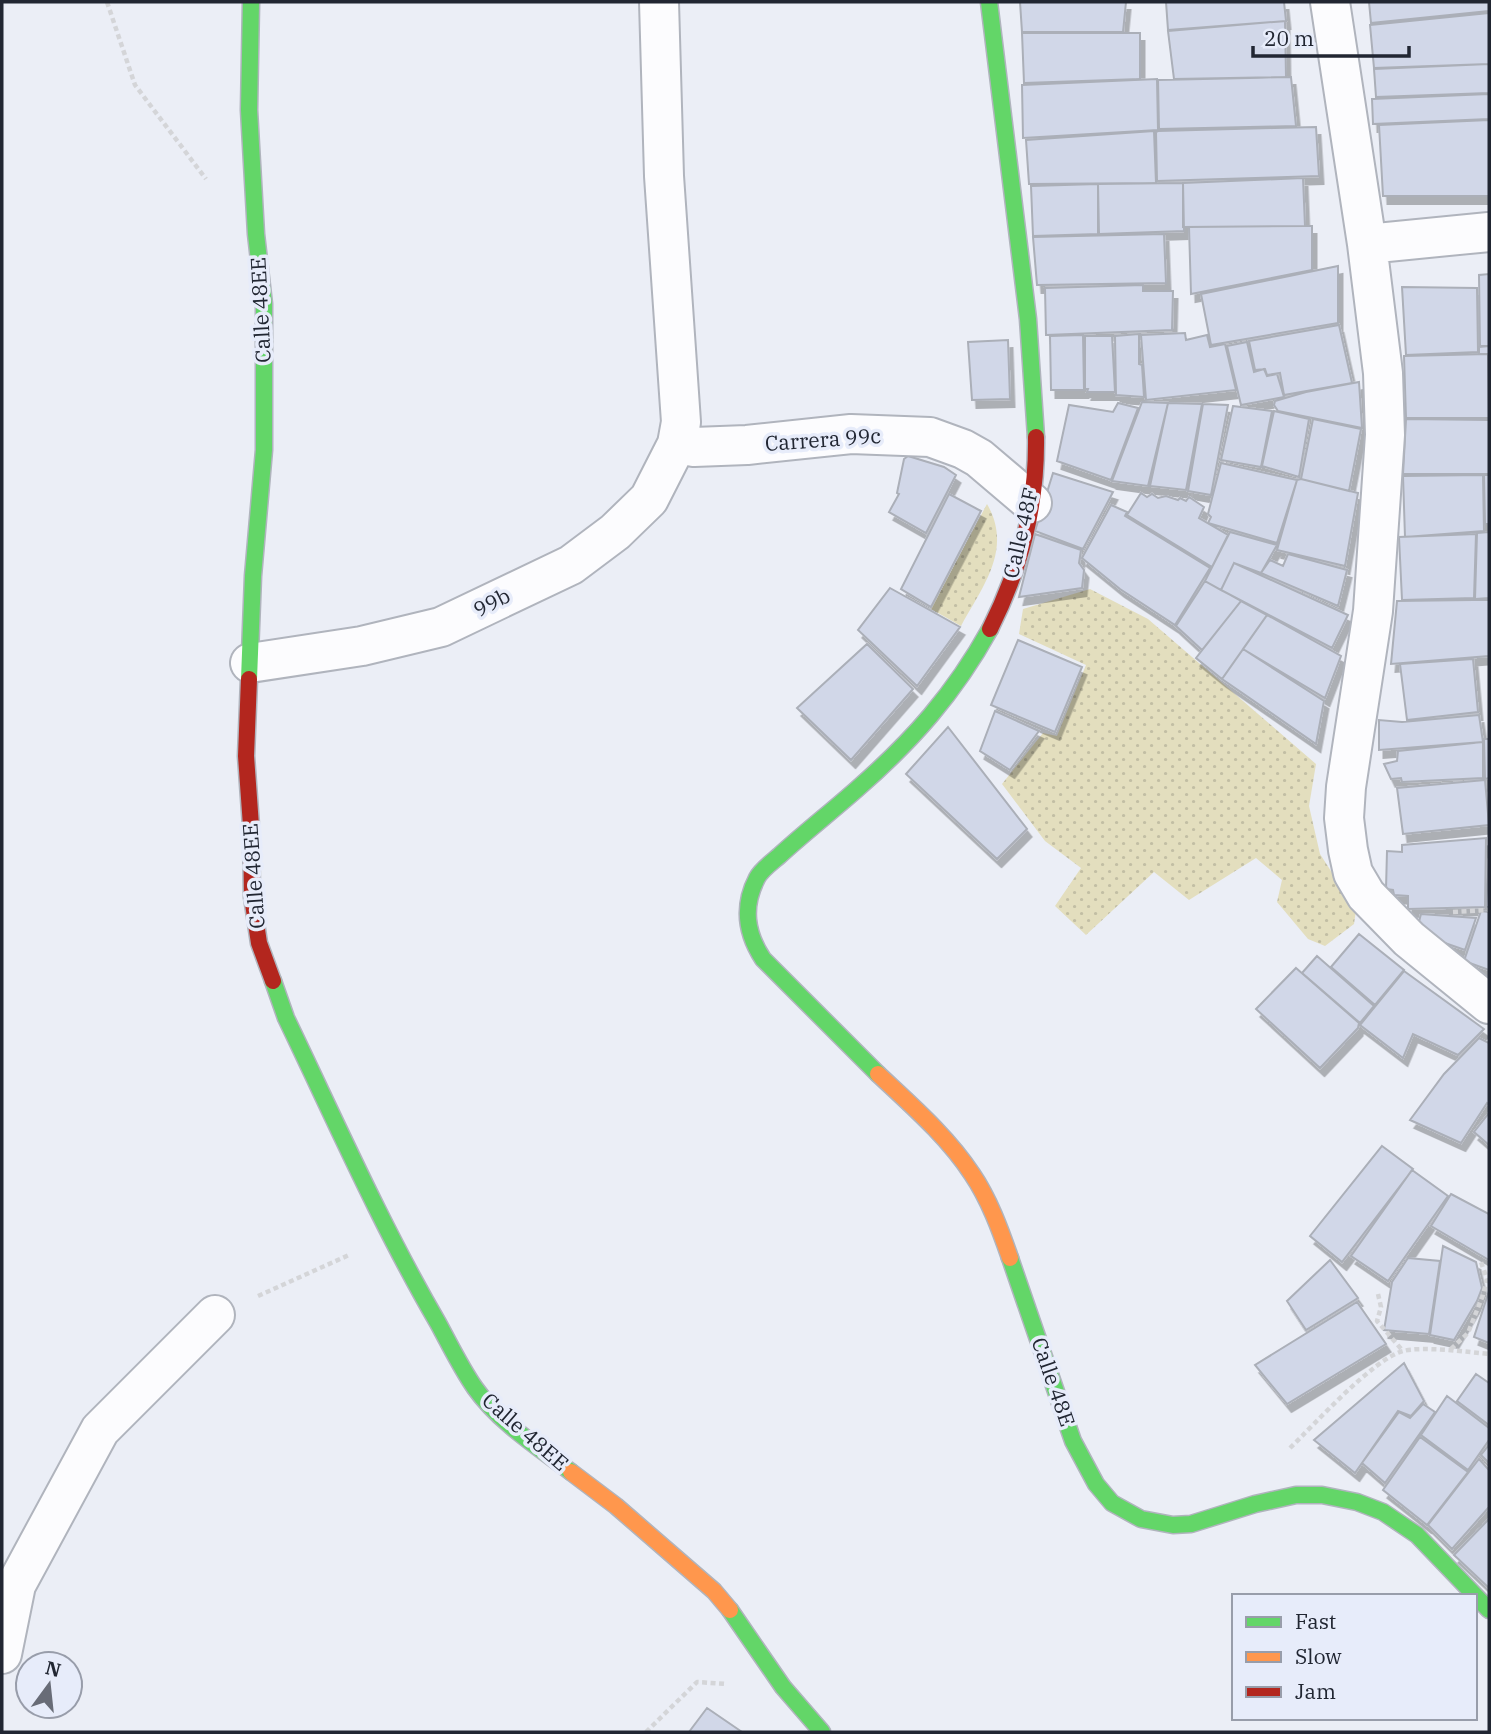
<svg xmlns="http://www.w3.org/2000/svg" width="1491" height="1734" font-family="'IBM Plex Serif',serif">
<style>
.grass{fill:url(#grass-dots)}
.building{fill:#d1d7e8;stroke:#abafb8;stroke-width:2;filter:url(#shadow)}
.lines{fill:none;stroke-linecap:round;stroke-linejoin:round}
.street-casing{stroke:#b0b4bd;stroke-width:42}
.fast-casing{stroke:#b0b4bd;stroke-width:19}
.slow-casing{stroke:#b0b4bd;stroke-width:19}
.jam-casing{stroke:#b0b4bd;stroke-width:19}
.path{stroke:#d4d5d8;stroke-width:4.5;stroke-dasharray:5 3.5;stroke-linecap:butt}
.street{stroke:#fcfcfe;stroke-width:38}
.fast{stroke:#63d668;stroke-width:16}
.slow{stroke:#ff974d;stroke-width:16}
.jam{stroke:#b3261e;stroke-width:16}
.labels{text-anchor:middle;stroke-width:7;stroke-linejoin:round;paint-order:stroke}
.street-label{font-size:21px;fill:#212632;stroke:#e7ecfa}
</style>
<defs>
<pattern id="grass-dots" width="8" height="8" patternUnits="userSpaceOnUse" patternTransform="scale(1.75)"><rect width="8" height="8" fill="#e3debe"/><path d="M2 2h.1M6 6h.1" fill="none" stroke="#c2bea4" stroke-width="1.8" stroke-linecap="round"/></pattern>
<filter id="shadow"><feDropShadow dx="4.5" dy="8" stdDeviation="0" flood-color="#0004"/></filter>
</defs>
<rect width="100%" height="100%" fill="#ebeef6"/>
<!-- grass -->
<path class="grass" d="M987,504C1013,549 983,586 961,626L931,609Z
M1090,589L1148,619L1316,764L1309,806L1320,854L1356,910L1354,924L1325,946L1308,939L1277,902L1282,880L1256,858L1189,900L1154,872L1086,935L1055,906L1081,868L1045,841L1002,784L1043,733L1057,736L1086,665L1019,634L1023,609Z"/>
<!-- building -->
<path class="building" d="M1020,2H1126L1123,32H1022Z
M1166,2H1284L1286,21L1168,30Z
M1369,2H1489V11L1371,23Z
M1489,13V64L1374,68L1370,25Z
M1285,21L1286,77L1174,79L1168,31Z
M1022,33H1140V79L1024,83Z
M1489,64V93L1376,97L1374,69Z
M1291,77L1296,126L1159,129L1158,80Z
M1157,79L1158,130L1023,138L1022,85Z
M1489,94V119L1373,124L1372,99Z
M1489,120V196H1383L1379,125Z
M1316,127L1319,176L1157,181L1156,132L1158,131Z
M1154,131L1156,183L1029,184L1026,140Z
M1303,178L1305,226L1183,227V183Z
M1183,183L1184,231L1099,234L1098,184Z
M1098,184V234L1033,236L1031,186Z
M1305,226H1312V270L1191,294L1189,227Z
M1164,234L1166,283L1037,285L1033,237Z
M1338,266V323L1211,345L1201,294Z
M1489,274V346H1480L1479,275Z
M1143,285V291H1173L1172,330L1046,335L1045,288Z
M1402,287L1477,288L1478,352L1406,355Z
M1339,325L1352,383L1284,395L1280,373L1267,375L1265,369L1255,370L1249,341Z
M1185,333L1186,340L1207,335L1210,347L1225,344L1236,390L1146,400L1141,335Z
M1139,334V364L1142,365L1144,397L1116,395L1115,336Z
M1083,335L1084,390H1051L1050,336Z
M1085,336H1112L1115,392H1087L1088,389H1085Z
M1008,340L1010,399L972,400L968,342Z
M1247,342L1254,372L1264,369L1267,376L1277,374L1284,397L1241,405L1227,346Z
M1489,346V367V354H1479V347Z
M1488,354L1489,418H1406L1404,356Z
M1359,382L1362,428L1278,411L1274,405L1275,401L1306,392Z
M1142,402L1168,403L1148,486L1112,481Z
M1118,403L1138,408L1111,480L1057,461L1069,405L1113,412Z
M1168,403L1202,404L1186,490L1150,486Z
M1203,404L1228,405L1211,495L1188,491Z
M1233,406L1272,411L1261,467L1221,460Z
M1274,411L1309,419L1299,477L1262,466Z
M1313,419L1361,429L1349,491L1301,479Z
M1406,419L1489,420V474H1403Z
M908,456L944,467L956,475L926,533L889,512L899,494L897,493L904,459Z
M1221,463L1297,480L1277,543L1208,523L1211,517L1208,514Z
M1053,473L1113,492L1083,549L1035,531Z
M1483,475L1484,531L1405,537L1403,476Z
M1484,475H1489V524H1485Z
M1301,479L1358,493L1345,566L1277,550L1297,480Z
M1141,493L1147,497L1152,494L1158,498L1166,496L1178,500L1180,498L1186,501L1189,497L1204,507L1199,518L1228,535L1212,567L1127,515Z
M949,494L981,511L931,607L901,589Z
M1111,505L1127,512L1125,516L1210,568L1175,625L1120,589L1082,558Z
M1230,532L1277,545L1261,573L1234,563L1221,590L1205,581Z
M1489,532V598L1475,599L1477,533Z
M1035,534L1081,550L1079,563L1084,570L1082,588L1019,597Z
M1476,534L1474,598L1402,600L1399,537Z
M1288,554L1347,570L1338,606L1261,573L1270,560L1283,566Z
M1234,563L1348,615L1332,648L1221,590Z
M1205,581L1241,601L1202,650L1176,626Z
M890,588L960,627L917,686L858,630Z
M1473,600H1489V656L1391,664L1397,601Z
M1241,601L1267,615L1222,679L1196,658Z
M1267,615L1341,656L1325,698L1243,649Z
M1018,640L1082,667L1055,732L991,705Z
M867,644L913,689L851,760L797,708Z
M1243,649L1324,701L1316,744L1222,679Z
M1473,659L1478,712L1407,720L1400,664Z
M995,711L1039,731L1010,770L980,751Z
M1479,715L1483,742L1379,750V720L1402,722Z
M948,727L1027,829L997,859L906,774Z
M1484,739H1489V778L1485,779Z
M1483,742V778L1402,782L1401,778L1391,779L1384,764L1397,761L1398,751Z
M1485,780L1489,825L1403,834L1397,788Z
M1486,838L1485,907L1408,909V896L1394,895L1393,890L1386,889L1387,851L1402,852V845Z
M1489,858V907H1486Z
M1481,911L1489,912V970L1464,961Z
M1421,914L1476,918L1465,950L1416,933Z
M1359,934L1404,970L1375,1005L1331,967Z
M1317,956L1374,1006L1360,1023L1302,973Z
M1296,968L1359,1023L1358,1028L1320,1068L1256,1009Z
M1404,971L1484,1029L1458,1055L1413,1034L1403,1058L1360,1025Z
M1479,1038L1489,1043V1105L1487,1103L1461,1143L1410,1120L1444,1074Z
M1489,1113V1145L1474,1132Z
M1382,1146L1413,1169L1342,1262L1310,1236Z
M1412,1170L1448,1196L1388,1281L1351,1256Z
M1451,1194L1489,1214V1260L1431,1226Z
M1443,1246L1476,1262L1482,1288L1477,1301L1454,1340L1430,1335Z
M1408,1258L1440,1261L1429,1334L1384,1330L1392,1282Z
M1330,1260L1358,1298L1306,1330L1287,1301Z
M1489,1291V1343L1474,1337Z
M1357,1302L1386,1344L1287,1404L1255,1365Z
M1404,1363L1424,1401L1411,1416L1398,1411L1355,1473L1314,1440Z
M1476,1374L1489,1383V1425L1457,1401Z
M1447,1396L1489,1428V1440L1468,1470L1421,1435Z
M1423,1404L1435,1412L1385,1483L1362,1463L1399,1412L1410,1418Z
M1420,1437L1468,1472L1427,1525L1383,1490Z
M1489,1445V1463L1481,1455Z
M1479,1459L1489,1470V1507L1452,1549L1428,1525Z
M1489,1519V1588L1454,1555Z
M707,1708L742,1732H689Z"/>
<g class="lines">
<defs>
<path id="street" d="M1330,2L1367,244L1383,373L1385,435L1373,611L1346,787L1344,818L1348,850L1353,873L1366,895L1409,939L1489,1004
M1367,244L1489,232
M677,444L694,447L747,445L851,434L930,437L963,449L979,458L1032,503
M250,663L362,646L441,627L571,565L615,532L649,499L677,444L681,422L664,176L659,2
M2,1654L16,1585L100,1430L215,1315"/>
<path id="fast" d="M989,2L1028,319L1036,437
M249,679L253,576L264,450V304L256,234L249,110L251,2
M273,981L286,1018C335,1120 381,1225 438,1323C450,1345 461,1368 475,1388C499,1422 538,1447 571,1472
M878,1074L763,959C746,933 742,907 757,878C761,870 772,862 779,856C804,833 831,812 857,789C912,741 954,694 990,629
M1010,1258L1073,1441L1096,1484L1112,1503L1141,1519L1173,1525L1191,1524L1255,1504L1296,1495H1322L1357,1502L1383,1512L1417,1535L1489,1610
M730,1610L783,1687L822,1732"/>
<path id="slow" d="M878,1074C911,1105 947,1136 972,1174C989,1199 1000,1229 1010,1258
M571,1472L616,1506L714,1591L730,1610"/>
<path id="jam" d="M990,629C1021,567 1037,506 1036,437
M249,679L246,756L251,826L252,897L259,943L273,981"/>
</defs>
<!-- street casing -->
<use href="#street" class="street-casing"/>
<!-- fast casing -->
<use href="#fast" class="fast-casing"/>
<!-- slow casing -->
<use href="#slow" class="slow-casing"/>
<!-- jam casing -->
<use href="#jam" class="jam-casing"/>
<!-- path -->
<path class="path" d="M107,2L135,85L206,179
M1453,912L1489,910
M1378,1294L1381,1307L1377,1321L1403,1351
M258,1296L349,1255
M1451,1349L1468,1333L1483,1295L1487,1279L1481,1262
M1290,1448C1315,1424 1373,1359 1403,1351C1422,1346 1469,1352 1489,1354
M646,1732L697,1682L726,1684"/>
<!-- street -->
<use href="#street" class="street"/>
<!-- fast -->
<use href="#fast" class="fast"/>
<!-- slow -->
<use href="#slow" class="slow"/>
<!-- jam -->
<use href="#jam" class="jam"/>
</g>
<g class="labels">
<!-- street labels -->
<g class="street-label">
<text transform="translate(261 310) rotate(-93)" y="7">Calle 48EE</text>
<text transform="translate(823 440) rotate(-4)" y="7">Carrera 99c</text>
<text transform="translate(1021 533) rotate(-77)" y="7">Calle 48F</text>
<text transform="translate(492 603) rotate(-27)" y="7">99b</text>
<text transform="translate(254 876) rotate(-94)" y="7">Calle 48EE</text>
<text transform="translate(1053 1382) rotate(71)" y="7">Calle 48E</text>
<text transform="translate(525 1432) rotate(41)" y="7">Calle 48EE</text>
</g>
</g>
<!-- border -->
<rect width="1491" height="1734" fill="none" stroke="#212632" stroke-width="7"/>
<!-- legend -->
<rect x="1232" y="1594" width="245" height="126" fill="#e7ecfa" stroke="#989daa" stroke-width="2"/>
<rect x="1246" y="1617" width="35" height="10" fill="#63d668" stroke="#989daa" stroke-width="2"/>
<text x="1295" y="1629" font-size="21" fill="#212632">Fast</text>
<rect x="1246" y="1652" width="35" height="10" fill="#ff974d" stroke="#989daa" stroke-width="2"/>
<text x="1295" y="1664" font-size="21" fill="#212632">Slow</text>
<rect x="1246" y="1687" width="35" height="10" fill="#b3261e" stroke="#989daa" stroke-width="2"/>
<text x="1295" y="1699" font-size="21" fill="#212632">Jam</text>
<!-- north arrow -->
<g transform="translate(49 1685) rotate(15)"><circle r="33" fill="#e7ecfa" stroke="#989daa" stroke-width="2"/>
<path d="M0-5L12 26L0 18L-12 26Z" fill="#686c77"/>
<text y="-10" font-size="19" font-weight="bold" text-anchor="middle" fill="#212632">N</text>
</g>
<!-- scale -->
<path d="M1253 46v10h156v-10" fill="none" stroke="#212632" stroke-width="3.5"/>
<text x="1264" y="46" font-size="21" fill="#212632" stroke="#e7ecfa" stroke-width="5" paint-order="stroke">20 m</text>
</svg>
